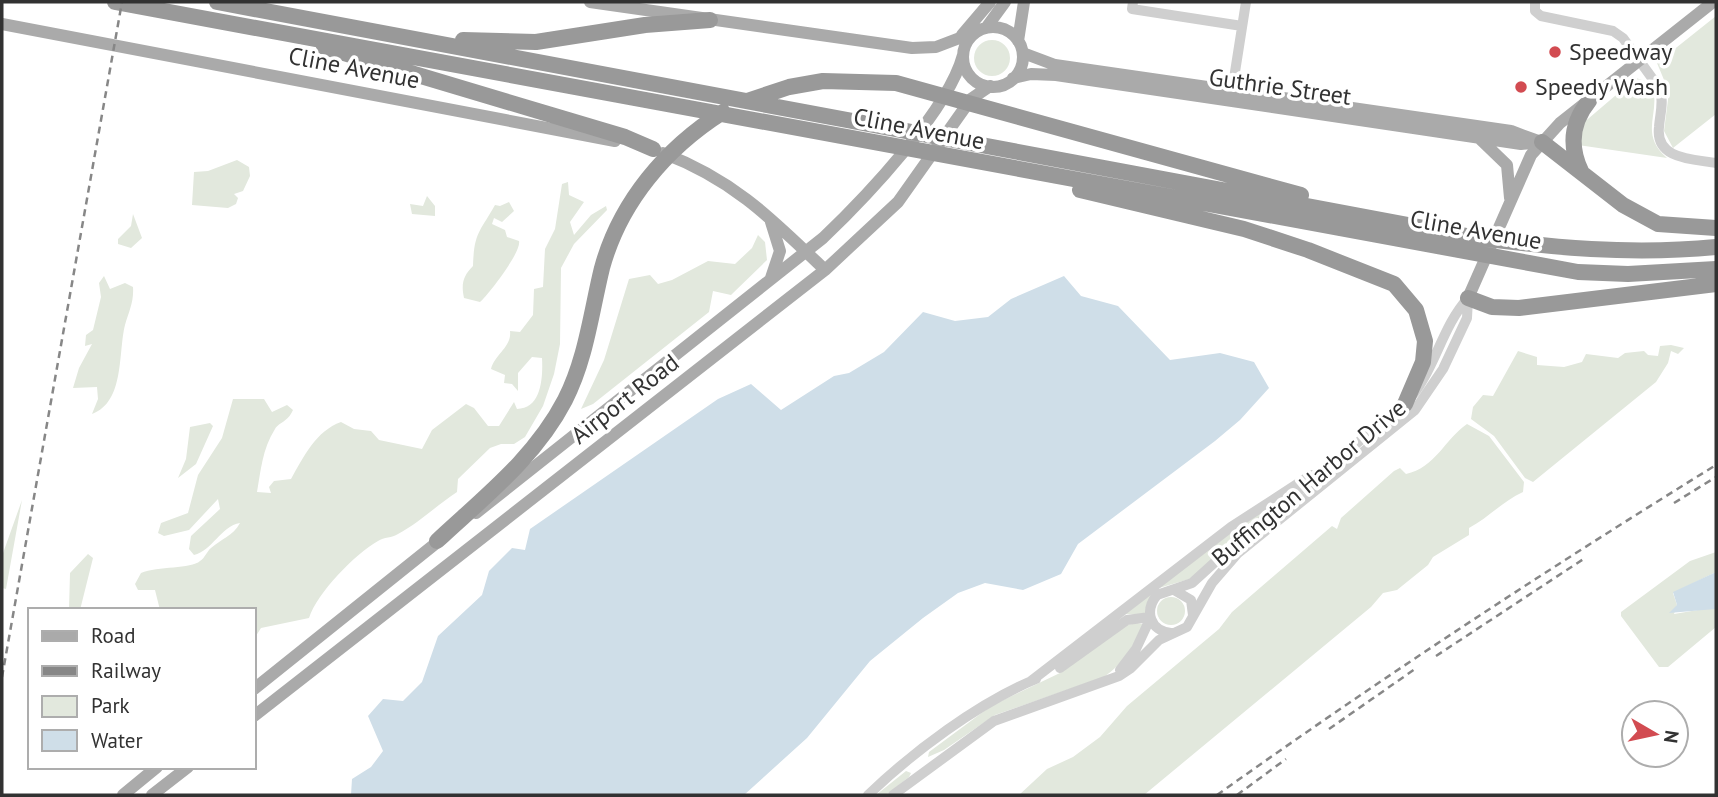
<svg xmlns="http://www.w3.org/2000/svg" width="1718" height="797" font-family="'PT Sans',sans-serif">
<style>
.green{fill:#e2e8dd}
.water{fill:#cfdee8}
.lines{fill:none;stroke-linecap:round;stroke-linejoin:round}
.minor{stroke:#cfcfcf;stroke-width:10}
.major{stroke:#aaa;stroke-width:12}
.highway{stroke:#999;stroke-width:16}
.rail{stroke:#878787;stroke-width:2.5;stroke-dasharray:7 5;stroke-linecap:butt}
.poi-dot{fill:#d24b51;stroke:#fff;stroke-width:2.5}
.labels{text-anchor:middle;stroke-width:7;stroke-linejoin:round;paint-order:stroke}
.poi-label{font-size:24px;fill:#323232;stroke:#fff;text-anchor:start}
.street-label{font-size:24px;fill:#323232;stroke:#fff}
</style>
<rect width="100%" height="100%" fill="#fff"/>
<!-- green -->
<path class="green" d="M1716,16V114L1673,148L1664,131L1669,92L1657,63Z
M974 58a18 18 0 1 1 36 0a18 18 0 1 1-36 0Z
M1636,78L1651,83C1663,112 1637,132 1667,158L1578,145L1582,124Z
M237,160L249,167L250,176L243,191L234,194L238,198L236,204L228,208L192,205L194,172L208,171Z
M568,182L569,195L584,202L570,222L574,235L591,215L606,206L607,210L574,244L561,268L560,344L554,374L543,406L525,437L514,444H501L490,448L458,479L457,492C437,505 419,523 398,534C392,538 384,537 378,541C355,554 317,593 309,618L261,628L254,639V610H160L155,590H138L135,584L141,573C158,566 191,569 200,561C205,558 207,551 211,548C221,539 233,536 240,523C221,526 212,551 194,555L189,549L191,536L220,509L218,499L189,530L164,536L158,533L161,523L188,513L198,475L222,438L233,399H264L272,412L287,405L293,410C287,423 280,421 275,429C262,450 261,470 257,492L271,493L269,487L274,481L291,479C304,456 316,431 341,422L354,429L371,431L379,440L422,449L432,430L466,404L474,408L488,426H499L514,402L517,409C542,409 543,376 542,358L532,357L518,373V391L512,384L504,383L505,375L491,369C495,354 512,347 510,331L520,332L533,315L534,289L543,287L545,249L555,229L562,184Z
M427,196L435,206V216L412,214L410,204L423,206Z
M509,202L514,211L502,222L494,218L492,224L505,230L507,237L519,241C522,251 489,294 480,302L464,298C461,284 463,276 473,266C474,232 480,232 495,205L500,206Z
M133,214L142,238L131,248L118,244V239L131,226Z
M758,235L765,242L767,260L731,295L713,291L709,312L593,404L581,409L604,360L629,279L650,275L658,284L672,280L708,261L735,264L752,248Z
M104,276L110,289L125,283L133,287C134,302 129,311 125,325C118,352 125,402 92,414L98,399L97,387L73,388L79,368L92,344L85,346L86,335L93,330L101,297L99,283Z
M1671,345L1684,348L1678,354L1671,351L1668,363L1656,382L1533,482L1525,478L1494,436L1471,419L1473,407L1483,395L1493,396L1518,351L1537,357V365L1564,367L1582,362L1586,354L1618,358L1625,353L1644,351L1648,355L1658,356L1660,346Z
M210,423L213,426L196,464L178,478L186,459L190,427Z
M1467,424L1489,436L1524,482L1523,492C1503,501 1488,518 1469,528V535L1433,557L1428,565L1397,590L1383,593L1371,607L1144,795H1019L1047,769L1073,757L1100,737L1127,706L1219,629L1232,612L1332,526L1337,529L1341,518L1394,471L1400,468L1406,474C1435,468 1445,439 1467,424Z
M1302,485L1193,578L1159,588L1151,595L1145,615L1124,614L1209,547Z
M22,500L6,589L2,588V556Z
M1716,552V572L1673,593L1677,605L1674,614L1716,607V627L1668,667H1659L1621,616V612L1690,561Z
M88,554L93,558L80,610H69L70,573Z
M1157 611a14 14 0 1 1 28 0a14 14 0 1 1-28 0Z
M1137,623L1143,624C1135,645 1123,664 1104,677L995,715L944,750L928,757L929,752L991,706L1062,672L1123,626Z
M906,771L911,773L909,777L886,795H876Z"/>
<!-- water -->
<path class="water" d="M1064,276L1081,296L1118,306L1170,360L1220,353L1254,362L1269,388L1240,420L1215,441L1078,544L1061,574L1023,590L985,583L958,593L923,618L870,661L807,738L744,795H351L352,779L371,767L383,751L368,716L383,699L403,701L422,682L438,636L482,595L489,571L512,548L525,550L530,529L718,399L751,384L781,410L834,376L849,373L884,352L923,312L955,321L988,317L1011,299Z
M1716,572L1715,609L1669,613L1677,605L1673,592Z"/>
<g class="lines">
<!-- minor -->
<path class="minor" d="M1133,2L1132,9L1242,26
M1535,2V11L1541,16L1613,31L1623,38L1660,89C1664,102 1660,114 1659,127C1655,160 1694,159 1716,163
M1232,91L1246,2
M1174,590L1191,600L1193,615
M1171,633C1150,631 1144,611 1157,595L1192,583L1246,534L1405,404C1435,373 1440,329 1468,298
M1060,668L1127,620L1150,617
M1120,670L1136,649L1150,619
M1031,681L1231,527L1311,475
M868,795C913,752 978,703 1036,679
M893,795L994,721L1119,676L1131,668L1159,640L1187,627L1212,583L1238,553L1415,410L1443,369L1467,318L1468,298"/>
<!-- major -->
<path class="major" d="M590,2L912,48L936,47L978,31
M2,24L615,141
M963 57a30 30 0 1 1 60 0a30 30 0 1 1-60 0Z
M986,28L1005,2
M962,35L990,2
M1018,41L1024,2
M1023,53L1055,65L1511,131L1538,141
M1013,78L1031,74L1056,75L1521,144L1542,142
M1479,138L1507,165L1510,198
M663,153C734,180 772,219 825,270
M771,278L780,251L771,222
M1468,298L1531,155L1560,123L1713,2
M476,513L823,238C865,198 948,111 963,55
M254,689L445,536
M254,716L825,270L898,202L971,99L990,86
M123,795L157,767
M152,795L188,767"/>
<!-- highway -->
<path class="highway" d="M115,2L1578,272L1628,274L1716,269
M217,2L1467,236C1550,248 1632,255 1716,247
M463,40L536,42L645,25L710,20
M324,47L625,137L653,149
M747,101L789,87L823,81L896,83L1301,195
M1542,142L1623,205L1658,224L1716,228
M1581,171C1569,146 1571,123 1589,101
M1080,190L1244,229L1308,250L1394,284L1416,310L1425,341L1423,362L1405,404
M1468,298L1492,307L1519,308L1716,284
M437,541C483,498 535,458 565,400C586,359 591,313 602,268C620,202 666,148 723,112"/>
<!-- rail -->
<path class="rail" d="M1674,503L1716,477
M1436,656L1585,558
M2,677L122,2
M1329,729L1415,669
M1217,795C1380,679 1546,570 1716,465
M1237,795L1286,759"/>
</g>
<!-- markers -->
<g class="poi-dot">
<circle cx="1555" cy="52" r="7"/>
<circle cx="1521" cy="87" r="7"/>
</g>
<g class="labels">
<!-- poi labels -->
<g class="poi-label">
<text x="1569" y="60">Speedway</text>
<text x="1535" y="95">Speedy Wash</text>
</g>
<!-- street labels -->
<g class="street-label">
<text transform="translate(354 68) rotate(11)" y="8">Cline Avenue</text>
<text transform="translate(1280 87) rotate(8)" y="8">Guthrie Street</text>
<text transform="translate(919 129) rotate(11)" y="8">Cline Avenue</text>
<text transform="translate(1476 230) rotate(10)" y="8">Cline Avenue</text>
<text transform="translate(625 399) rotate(-38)" y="8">Airport Road</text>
<text transform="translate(1309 483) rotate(-40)" y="8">Buffington Harbor Drive</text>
</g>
</g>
<!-- border -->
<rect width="1718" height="797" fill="none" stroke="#323232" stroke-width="7"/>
<!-- legend -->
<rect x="28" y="608" width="228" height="161" fill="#ffffff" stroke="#adadad" stroke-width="2"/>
<rect x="42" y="631" width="35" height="10" fill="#aaaaaa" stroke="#adadad" stroke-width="2"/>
<text x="91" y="643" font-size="21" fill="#323232">Road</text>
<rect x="42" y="666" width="35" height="10" fill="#878787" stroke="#adadad" stroke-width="2"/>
<text x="91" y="678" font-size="21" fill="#323232">Railway</text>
<rect x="42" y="696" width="35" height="21" fill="#e2e8dd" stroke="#adadad" stroke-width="2"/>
<text x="91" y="713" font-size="21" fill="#323232">Park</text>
<rect x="42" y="730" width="35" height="21" fill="#cfdee8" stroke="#adadad" stroke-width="2"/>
<text x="91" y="748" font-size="21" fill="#323232">Water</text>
<!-- north arrow -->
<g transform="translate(1655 734) rotate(99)"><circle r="33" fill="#ffffff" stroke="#adadad" stroke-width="2"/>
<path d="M0-5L12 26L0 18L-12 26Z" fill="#d24b51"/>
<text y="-10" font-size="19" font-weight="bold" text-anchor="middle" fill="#323232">N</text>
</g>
</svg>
